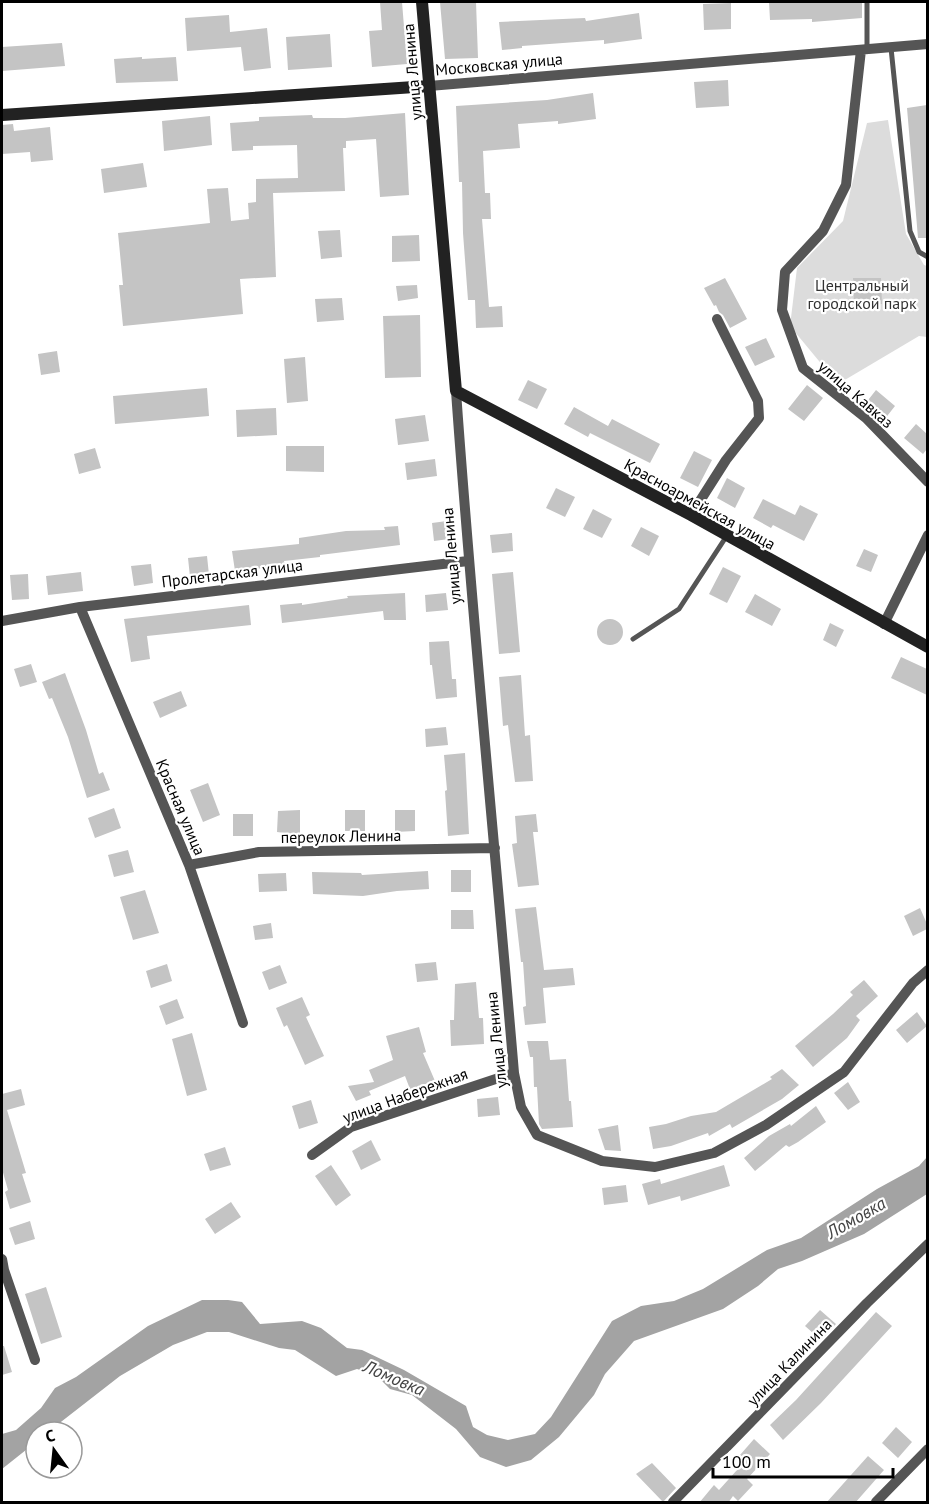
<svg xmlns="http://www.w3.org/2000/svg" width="929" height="1504" font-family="'PT Sans',sans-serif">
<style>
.green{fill:#dcdcdc}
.water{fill:#a3a3a3}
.building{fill:#c4c4c4}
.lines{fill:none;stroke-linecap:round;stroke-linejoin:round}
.lane{stroke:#555;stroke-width:5}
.street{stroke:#555;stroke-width:10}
.secondary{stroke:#222;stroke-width:12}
.labels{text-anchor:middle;stroke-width:4.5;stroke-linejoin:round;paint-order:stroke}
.street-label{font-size:16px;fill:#000;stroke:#fff}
.park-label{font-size:16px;fill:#333;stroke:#fff}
.water-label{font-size:18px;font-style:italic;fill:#444;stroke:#fff}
</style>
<rect width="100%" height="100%" fill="#fff"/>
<!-- green -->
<path class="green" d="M888,120L906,234L924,265L927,266V337L919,336L838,384L790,326L797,268L843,221L867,123Z"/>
<!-- water -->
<path class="water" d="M927,1157V1194L864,1234L802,1261L778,1269L758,1286L723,1309L634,1341L605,1374L594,1395L559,1437L531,1460L506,1467L480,1457L456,1429L412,1395L390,1389L376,1375L357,1369L336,1376L295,1350L279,1348L229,1332H207L173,1345L120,1376L48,1432H36V1442L2,1469V1434L16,1430L41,1408L55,1388L76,1377L148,1326L202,1300H228L242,1302L260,1324L302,1321L321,1328L347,1348L362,1350L404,1370L466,1406L473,1427L487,1435L508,1440L535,1434L551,1417L612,1321L641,1306L674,1301L703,1289L767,1250L801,1238L877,1189L919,1166Z"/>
<!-- building -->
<path class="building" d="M380,2H402L407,64L372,67L369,31L382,30Z
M440,2H476L478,58L445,59Z
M769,2H862V18L812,22V19L770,20Z
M731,3V29L704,30L703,4Z
M639,13L642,39L604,44V40L522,46V48L502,50L499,22L585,18L586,21Z
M229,15L230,32L267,28L271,68L244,71L241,47L187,51L185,18Z
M330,34L332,67L288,70L286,37Z
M62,43L65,66L2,71V47Z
M142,57V59L176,57L178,81L116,83L114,59Z
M728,80L729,106L696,108L694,82Z
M593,93L596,119L558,124V121L518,124L520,148L483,151L485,193H490L491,219H482L489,307L502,306L503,327L476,328L475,300H468L463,233L462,182H459L456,106L547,100Z
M927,105V238H918L907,108Z
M405,113L409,195L380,197L376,139L346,141V148H343L345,191L273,193L276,277L240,279L243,314L123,326L119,285H123L118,233L210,223L207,189L228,188L231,221L249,219L248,203L256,202V179L298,178L297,145L253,146V150L232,151L230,123L259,121V117L312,115L313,118H345Z
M210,116L212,145L164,151L162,121Z
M13,124L14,131L50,127L53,160L31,162L30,152L2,154V125Z
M143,163L147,187L104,193L101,169Z
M340,230L342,257L321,259L318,231Z
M419,235L420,261L392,262V236Z
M725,278L747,319L730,328L723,315L719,312L716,305L714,306L704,288Z
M853,278H881L882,304L854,305Z
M417,285L418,298L398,301L396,286Z
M342,298L344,320L317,322L315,299Z
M420,315L421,377L385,378L383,316Z
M766,338L775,357L755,366L745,347Z
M57,351L60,372L41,375L38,354Z
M305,357L308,401L287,403L284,359Z
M528,380L547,389L537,409L518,400Z
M807,385L823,398L804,421L788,409Z
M207,388L209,416L115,424L113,396Z
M876,390L895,406L884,420L865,404Z
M574,407L608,426L612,419L660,444L650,463L590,433L588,437L564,424Z
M276,408L277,435L237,437L236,410Z
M425,415L429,441L398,445L395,419Z
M916,424L927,434V449L923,454L904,438Z
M286,446H324V472L286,471Z
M95,448L101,468L79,474L74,454Z
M694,451L712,460L698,487L680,478Z
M435,459L437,476L407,480L405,463Z
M727,478L745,488L735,508L717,498Z
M556,488L575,497L565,517L546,508Z
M763,499L795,515L800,505L818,514L804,541L773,525L771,528L753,518Z
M593,509L612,519L602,538L583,529Z
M447,521L449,539L434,541L432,523Z
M398,526L400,545L320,555V557L284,561L285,566L235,571L232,551L299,544V538L346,531L385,530L384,527Z
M641,527L659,536L649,556L631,546Z
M512,533L513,551L492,553L490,535Z
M864,549L878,555L871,572L856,566Z
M207,556L209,575L190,577L188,558Z
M151,564L153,583L134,586L131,566Z
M723,567L741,576L727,603L709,594Z
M81,572L83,591L48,595L46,576Z
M513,572L520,652L499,654L492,574Z
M28,574L29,599L12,600L10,575Z
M405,593L406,620H384L383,611L282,623L280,605L302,603V605L348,598L347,596Z
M446,593L448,610L426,612L425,595Z
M755,594L781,609L772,626L745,612Z
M249,605L251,625L147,636L150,659L131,662L124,619Z
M597 632a13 13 0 1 1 26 0a13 13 0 1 1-26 0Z
M830,623L844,630L836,647L823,640Z
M449,641L452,679H456L457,697L436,699L432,665H430L429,642Z
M901,657L927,669V695L891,678Z
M31,664L37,682L20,687L14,669Z
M65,673L86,730L99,774L103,772L110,790L87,798L68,737L52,698L49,699L42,682Z
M521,675L525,736L530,735L533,781L515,782L508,725L503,726L499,677Z
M181,691L187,706L160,718L153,702Z
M446,727L448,745L426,747L425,729Z
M465,753L469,834L448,836L445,791L447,790L444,755Z
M208,783L220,815L203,822L190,790Z
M114,808L121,828L95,838L88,818Z
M300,810V835L277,832L278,811Z
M345,810H365V831H345Z
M395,810H415V831L395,832Z
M233,814H253V836H233Z
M536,814L538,832H533L539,885L518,887L512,844L517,843L515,816Z
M128,850L134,872L114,877L108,855Z
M451,870H471V892H451Z
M428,871L429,889L397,891L363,896L313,894L312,872L361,873L362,875Z
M286,873L287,891L259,892L258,874Z
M145,890L159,933L133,940L120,897Z
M536,907L544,970L573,968L575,985L543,988L546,1023L525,1025L523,1007L526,1006L523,962H521L515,909Z
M920,908L927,924V929L913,936L904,916Z
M451,910H473L474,929H451Z
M271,923L273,938L255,940L253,926Z
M436,962L438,980L417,982L415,964Z
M167,964L172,981L151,988L146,971Z
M280,965L287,983L269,990L262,972Z
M864,980L878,996L856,1016L860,1020L847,1038L813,1067L795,1046L833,1014L853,995L850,992Z
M476,982L479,1018H483L484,1044L451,1046L450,1020H454L455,984Z
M302,997L310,1015L306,1017L324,1056L305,1065L287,1025L284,1027L276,1008Z
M177,999L184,1018L166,1025L159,1006Z
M917,1012L927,1026L907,1043L896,1030Z
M419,1027L426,1052L423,1053L435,1081L410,1089L405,1076L369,1091L371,1095L356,1101L348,1086L374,1082L369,1070L393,1060L386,1036Z
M192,1033L207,1090L187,1096L172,1039Z
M527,1041H548L550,1060L566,1059L569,1101H571L573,1127L542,1129L539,1124L537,1087H534L533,1057H530Z
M782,1069L799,1085L782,1099L732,1128L730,1124L709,1136L708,1133L671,1146L653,1149L649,1127L666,1124L691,1116L716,1112L772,1079L770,1077Z
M848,1082L860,1102L848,1110L834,1093Z
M21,1089L25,1105L7,1110L26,1173L22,1174L31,1202L10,1209L5,1192L8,1190L2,1169V1094Z
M498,1097L500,1115L478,1117L477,1099Z
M311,1100L318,1123L299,1129L292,1106Z
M816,1106L826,1122L798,1142L789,1147L786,1145L755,1171L744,1158L769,1136L790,1124L791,1126Z
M618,1125L621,1151L605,1150L598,1129Z
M371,1140L381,1160L361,1170L352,1151Z
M225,1147L231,1165L210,1171L204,1154Z
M331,1165L351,1195L336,1206L315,1176Z
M724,1165L730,1186L681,1201L680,1196L648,1205L642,1184L660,1179L661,1184Z
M626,1185L628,1202L604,1205L602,1188Z
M231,1202L241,1217L215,1234L205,1219Z
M30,1221L35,1239L15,1245L9,1228Z
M46,1287L62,1337L41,1344L25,1294Z
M820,1310L836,1324L821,1340L805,1326Z
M876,1312L892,1326L821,1403L783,1440L770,1425L796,1400Z
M2,1346H4L12,1372L2,1375Z
M896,1427L912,1442L898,1458L882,1443Z
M754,1439L770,1454L747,1479L753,1485L738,1501L733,1496L728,1503H699L714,1485L719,1490L746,1460L740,1455Z
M868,1456L884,1470L870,1486L855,1503H826Z
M652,1463L676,1488L663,1502L636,1474Z"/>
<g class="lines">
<!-- lane -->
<path class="lane" d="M867,2V49
M891,48L910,231L919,252L928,257
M633,639L679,609L726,537"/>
<!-- street -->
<path class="street" d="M861,50L846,185L823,231L785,272L782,310L803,368L866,418L928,482
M429,86L928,44
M456,391C472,618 495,846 514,1073L521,1107L537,1135L602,1161L655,1167L714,1153L766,1125L844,1072L913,983L928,970
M691,515L726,460L759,418L758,401L717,319
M80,607L189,865L243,1023
M2,621L80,607L468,561
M884,624L928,535
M189,865L259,852L495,848
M312,1155L351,1127L514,1073
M2,1259L4,1270L35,1360
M673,1502L867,1303L928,1244
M876,1502L928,1449"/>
<!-- secondary -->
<path class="secondary" d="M422,2L456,391L691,515L928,647
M2,115L429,86"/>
</g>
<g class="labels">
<!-- street labels -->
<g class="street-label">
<text transform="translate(499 64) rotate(-5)" y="6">Московская улица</text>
<text transform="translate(412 72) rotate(-95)" y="6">улица Ленина</text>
<text transform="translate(856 394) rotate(41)" y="6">улица Кавказ</text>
<text transform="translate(700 504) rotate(29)" y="6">Красноармейская улица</text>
<text transform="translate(451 556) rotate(-95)" y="6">улица Ленина</text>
<text transform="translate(232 573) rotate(-7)" y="6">Пролетарская улица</text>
<text transform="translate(181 807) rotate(67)" y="6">Красная улица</text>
<text transform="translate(341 836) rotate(-1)" y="6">переулок Ленина</text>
<text transform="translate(496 1040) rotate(-96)" y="6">улица Ленина</text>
<text transform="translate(405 1095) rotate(-20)" y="6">улица Набережная</text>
<text transform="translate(789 1362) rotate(-46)" y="6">улица Калинина</text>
</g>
<!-- park labels -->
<g class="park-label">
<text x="862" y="291">Центральный<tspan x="862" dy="18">городской парк</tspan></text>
</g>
<!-- water labels -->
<g class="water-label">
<text transform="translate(856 1218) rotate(-30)" y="6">Ломовка</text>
<text transform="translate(394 1378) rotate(23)" y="6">Ломовка</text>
</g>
</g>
<!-- border -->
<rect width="929" height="1504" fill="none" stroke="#000000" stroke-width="6"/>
<!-- north arrow -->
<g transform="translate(54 1450) rotate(345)"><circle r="28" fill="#ffffff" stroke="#999999" stroke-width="1.5"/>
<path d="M0-4.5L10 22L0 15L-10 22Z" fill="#000000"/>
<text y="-9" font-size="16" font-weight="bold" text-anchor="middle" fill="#000000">С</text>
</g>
<!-- scale -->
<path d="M713 1468v9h180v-9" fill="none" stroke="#000000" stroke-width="3"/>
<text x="722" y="1468" font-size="18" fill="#000000" stroke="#ffffff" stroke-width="4.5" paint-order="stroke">100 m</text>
</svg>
